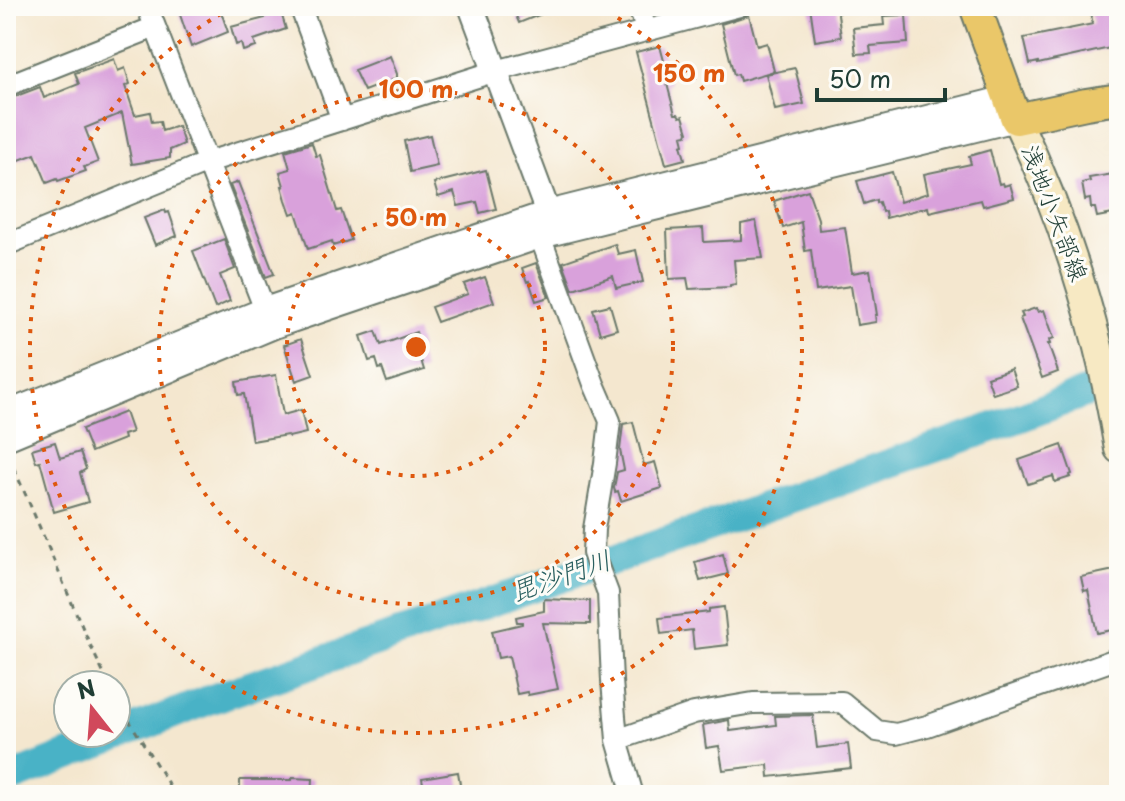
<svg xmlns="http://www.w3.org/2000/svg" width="1125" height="801" font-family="'Playpen Sans','Klee One',sans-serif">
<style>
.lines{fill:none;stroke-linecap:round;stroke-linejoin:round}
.river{stroke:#48b2c6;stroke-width:30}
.building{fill:#d9a1db}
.minor-casing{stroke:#6a786a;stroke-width:24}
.tertiary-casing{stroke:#6a786a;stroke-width:28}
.secondary-casing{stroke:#6a786a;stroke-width:32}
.primary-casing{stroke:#6a786a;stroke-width:34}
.path{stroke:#6a786a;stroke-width:3;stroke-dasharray:6 6;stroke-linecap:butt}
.minor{stroke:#fff;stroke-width:20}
.tertiary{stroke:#fff;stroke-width:24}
.secondary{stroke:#f7e9c3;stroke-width:28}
.primary{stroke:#eac769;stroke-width:30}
.ring{fill:none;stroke:#de580e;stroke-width:4;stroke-dasharray:4 8}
.labels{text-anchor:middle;stroke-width:6;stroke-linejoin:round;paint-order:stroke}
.street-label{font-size:24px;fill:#1f3d34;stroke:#fdfcf7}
.water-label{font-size:26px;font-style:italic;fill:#2b6060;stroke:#fdfcf7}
.centre{fill:#de580e;stroke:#fdfcf7;stroke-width:4}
.ring-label{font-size:24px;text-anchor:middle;font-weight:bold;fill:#de580e;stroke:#fdfcf7;stroke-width:6;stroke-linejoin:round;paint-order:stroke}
</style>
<rect width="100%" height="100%" fill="#fdfcf7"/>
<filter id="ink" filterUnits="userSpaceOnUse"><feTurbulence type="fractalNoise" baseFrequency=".0125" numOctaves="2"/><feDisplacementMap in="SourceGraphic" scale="16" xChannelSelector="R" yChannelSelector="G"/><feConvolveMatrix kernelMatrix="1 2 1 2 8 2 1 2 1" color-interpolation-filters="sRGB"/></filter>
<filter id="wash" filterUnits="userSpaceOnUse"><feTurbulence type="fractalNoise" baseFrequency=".006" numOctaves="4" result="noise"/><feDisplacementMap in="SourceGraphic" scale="32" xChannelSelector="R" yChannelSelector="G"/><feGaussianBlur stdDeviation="1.8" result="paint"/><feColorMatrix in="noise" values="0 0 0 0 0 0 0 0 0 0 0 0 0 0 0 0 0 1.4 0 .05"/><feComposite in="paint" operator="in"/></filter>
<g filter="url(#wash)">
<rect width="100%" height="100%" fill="#f4e7cf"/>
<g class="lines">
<!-- river -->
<path class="river" d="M6,780L209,700L872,470L1005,423L1119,380"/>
</g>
<g id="blocks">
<!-- building -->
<path class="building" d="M177,6H219L228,32L191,47Z
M272,6H279L286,29L254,40L256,47L243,51L241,43L236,45L231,27L265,18L262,9Z
M512,6H559V7L519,23Z
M810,6H837L841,37L815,41Z
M1089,6H1119V46L1038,64V62L1030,64L1024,38L1093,24Z
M749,15L757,46L767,43L774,71L740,81L738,74L734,75L721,24Z
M906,15L908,43L870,46L871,53L856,54L853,28L884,25L883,16Z
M660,46L670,83L667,84L675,114H678L680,117L683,116L688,132L687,135L682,136L684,144L681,145L685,159L666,164L636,52Z
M390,56L397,74V77L390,81L392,86L380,91L377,86L364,91L354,70Z
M114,59L118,71L125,68L130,84L125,86L135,115L150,112L152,122L160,121L162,131L178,126L184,144L170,150V158L132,164L122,113L85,128L98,162L84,167L86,171L58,181L57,179L47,183L35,154L6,165V100L40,87L44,98L79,84L75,73Z
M795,68L804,104L775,110L766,74Z
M430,135L437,166L410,172L404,141Z
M312,143L316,156L320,155L337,211L341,210L351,240L333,246L332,241L308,249L296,212L291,214L286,200L282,186H284L280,172L290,169L285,151Z
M990,150L999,184L1003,183L1004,186L1010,184L1014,198L983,206L981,200L929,212L928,207L886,218L885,211L882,212L879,202L876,203V200L864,204L857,181L892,172L900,202L928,193L924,174L971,164L969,156Z
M486,170L496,209L480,213L477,202L458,206L454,192L438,197L434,183Z
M1119,173V208L1112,210L1113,214L1097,217L1095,208H1091L1090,199L1085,200L1082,183L1090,181L1089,178Z
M238,182L274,274L266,277L230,185Z
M808,190L818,219L819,230L845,227L852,273L870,270L877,315H875L876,322L857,325L851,286L816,291L811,250L805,251L801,222L783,228L774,201Z
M165,210L166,213L169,212L177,236L155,245L144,218Z
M756,221L763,258L734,260L736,284L730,285V287L689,289L687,278L669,279L667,230L703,228L704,242L741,240V224Z
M224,239L235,269L220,275L230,301L215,308L193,251Z
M615,244L618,254L636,250L643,282L616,288L613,276L573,289L563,262Z
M536,263L549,297L536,301L529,281L527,282L522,268Z
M485,277L494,302L437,322L431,307L468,294L464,284Z
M610,305L617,329L600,334L593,309Z
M1036,308L1038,312L1044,310L1054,338L1049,340L1050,344H1048L1058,372L1042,378L1020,318L1023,317L1021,313Z
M376,331L381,345L416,332L421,348L418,350L424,370L387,382L382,368L379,369L376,359L369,361L361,336Z
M301,339L313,375L296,381L284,345Z
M1011,369L1017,386L993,394L987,377Z
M276,375L283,415L301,410L306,433L289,437L287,435L252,441L244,394L238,395L236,382Z
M125,412L132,432L123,435L124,439L91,452L82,429Z
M633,422L644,465L655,462L662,488L621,501L618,491L615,492L614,488L617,472L624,470L620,450L623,424Z
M55,442L60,458L80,452L86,469L80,473L88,502L54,512L40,461L36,462L32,449Z
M1062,445L1072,474L1070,475L1071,477L1055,482L1053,476L1028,484L1019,460Z
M723,554L728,574L700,581L695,562Z
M1119,569V584H1117L1119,596V619L1115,620L1117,629L1097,633L1088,590L1084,591L1081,577Z
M544,599L590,601V624L543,623L558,689L528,695L527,692L517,694L509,656L498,658L492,631L522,624V622H517L516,617L544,611Z
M724,607L728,645L694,649L692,630L661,634L659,618L709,612V609Z
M813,715L817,748L848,744L851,768L769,777L768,765L723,770L719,746L706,748L703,725L729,720L730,731L776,725L775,716Z
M458,772L461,790L425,795L422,778Z
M292,778L313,779L312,795H240V780H292Z"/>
</g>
</g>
<g filter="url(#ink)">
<use href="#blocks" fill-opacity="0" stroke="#6a786a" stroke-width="2"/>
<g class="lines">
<defs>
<path id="minor" d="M147,6L265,310
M300,6L342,120
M638,6L647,31
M6,86L155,27
M540,236L594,384L610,421L605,463L594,529L593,553L608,593L612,681L617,740L633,795
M6,245L208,162L496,71L739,6
M617,740L694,713L753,703L842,702L877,731L896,734L927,726L1119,658"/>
<path id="tertiary" d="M471,6L548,213L544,225
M6,414L265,310L548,213L1007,98
M6,438L274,326L540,236L1016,119"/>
<path id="secondary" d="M1016,119C1067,225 1100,334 1119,449"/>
<path id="primary" d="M975,6L1016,119L1086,104L1119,99"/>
</defs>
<!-- minor casing -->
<use href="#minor" class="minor-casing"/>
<!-- tertiary casing -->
<use href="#tertiary" class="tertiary-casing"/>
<!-- secondary casing -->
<use href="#secondary" class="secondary-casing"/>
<!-- primary casing -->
<use href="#primary" class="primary-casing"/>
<!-- path -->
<path class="path" d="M9,458C44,533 73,611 109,685
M116,699L175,795"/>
<!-- minor -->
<use href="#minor" class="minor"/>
<!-- tertiary -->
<use href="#tertiary" class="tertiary"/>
<!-- secondary -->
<use href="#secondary" class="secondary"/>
<!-- primary -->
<use href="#primary" class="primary"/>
</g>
</g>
<!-- distance rings -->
<g class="ring">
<circle cx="416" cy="347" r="129"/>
<circle cx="416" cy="347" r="257"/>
<path d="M597 6A386 386 0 1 1 235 6"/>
</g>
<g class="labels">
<!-- street labels -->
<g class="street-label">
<text transform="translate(1054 213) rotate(69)" y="8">浅地小矢部線</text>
</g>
<!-- water labels -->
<g class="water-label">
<text transform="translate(561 576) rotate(-19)" y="9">毘沙門川</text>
</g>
</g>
<circle cx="416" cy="347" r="12" class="centre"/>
<g class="ring-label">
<text x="689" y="82">150 m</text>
<text x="416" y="98">100 m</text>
<text x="416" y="226">50 m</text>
</g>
<!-- margin -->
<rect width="1125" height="801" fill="none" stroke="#fdfcf7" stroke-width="32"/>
<!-- north arrow -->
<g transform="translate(92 709) rotate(343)"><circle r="38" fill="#fdfcf7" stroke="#a4b0a9" stroke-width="2"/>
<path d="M0-6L14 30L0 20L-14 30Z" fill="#d1495b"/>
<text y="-12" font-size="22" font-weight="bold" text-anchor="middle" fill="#1f3d34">N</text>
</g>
<!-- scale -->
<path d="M817 88v12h128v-12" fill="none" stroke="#1f3d34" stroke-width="4"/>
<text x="829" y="88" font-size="24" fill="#1f3d34" stroke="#fdfcf7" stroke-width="6" paint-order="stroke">50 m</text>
</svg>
